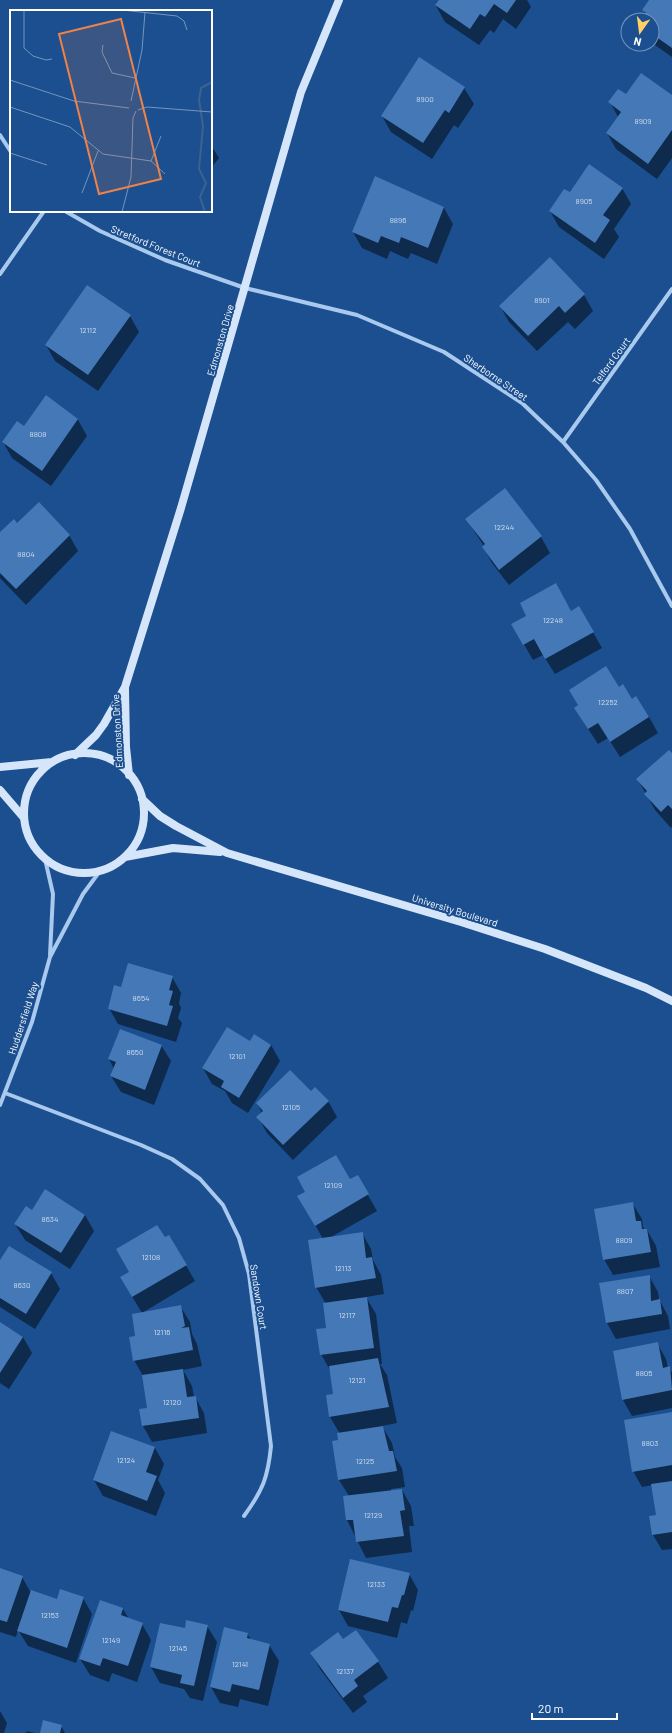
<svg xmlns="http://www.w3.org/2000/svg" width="672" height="1733" font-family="Barlow,sans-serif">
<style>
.shadow{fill:#0007}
.building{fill:#4478b7}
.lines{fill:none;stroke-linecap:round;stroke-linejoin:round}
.street{stroke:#a9c9ee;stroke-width:4}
.secondary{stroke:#d6e6fa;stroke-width:8}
.labels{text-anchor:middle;stroke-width:4;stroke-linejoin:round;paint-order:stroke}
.number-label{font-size:8px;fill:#d0dded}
.street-label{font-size:10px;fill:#fff;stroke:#1b4f8f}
.inset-river{fill:none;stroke:#3c6290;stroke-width:2}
.inset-road{fill:none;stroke:#7695bc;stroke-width:1}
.view{fill:#ee8249;fill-opacity:0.15;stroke:#ee8249;stroke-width:2}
.inset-edge{fill:none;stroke:#fff;stroke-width:2}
</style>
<rect width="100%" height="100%" fill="#1b4f8f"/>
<!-- shadow -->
<path class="shadow" d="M440,0H527L531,7L516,29L503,19L494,33L490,30L479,45L445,22L436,6Z
M650,0H672V57L652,43V20H642L646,15L643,10Z
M464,88L474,104L458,128L454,125L432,159L391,132L382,116Z
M672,96V158L657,179L616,149L607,133L618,117L610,102Z
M211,145L219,158L211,168Z
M375,177L444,208L453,224L437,264L411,253L408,259L390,251L387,259L362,248L353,232Z
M622,188L631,204L614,229L619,237L604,259L559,227L550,211L570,193Z
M549,259L584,295L593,311L575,329L568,322L537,351L509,322L500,306Z
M130,316L139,332L98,391L55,361L46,345Z
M46,397L78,420L87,436L51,486L12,458L3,442L24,427Z
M504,489L541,537L550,553L509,585L492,563L483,547L484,546L466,519Z
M17,524L69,535L78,551L26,605L0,578V532Z
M579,608L602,648L555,674L543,655L533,660L513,625L571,612Z
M619,688L649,717L658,733L620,757L608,738L598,744L585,724Z
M672,754V826L671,828L655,810L638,780Z
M172,977L181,993L179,1003L181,1008L178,1018L182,1023L176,1042L118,1024L109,1008L122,988Z
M250,1042L271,1045L280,1061L248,1113L232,1103L225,1091L212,1084L203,1068Z
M161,1045L171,1061L154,1105L121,1092L111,1076L114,1069L109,1059Z
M328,1101L337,1117L293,1160L267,1133L258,1117L262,1113L257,1103Z
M357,1176L377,1211L331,1237L362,1233L371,1249L373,1260L381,1275L384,1294L366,1297L376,1314L382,1364H380L387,1375L397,1423L382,1426L392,1443L395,1457L402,1468L405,1487L391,1489V1491L402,1490L411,1506L414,1526H409L412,1552L366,1558L347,1520L349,1496L339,1480L333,1442L339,1441L340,1434L330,1417L327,1396L334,1395L330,1370L321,1354L327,1328L326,1304L316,1287L323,1239L299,1196L350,1180Z
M632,1203L642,1219L643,1227L645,1230H647L656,1246L660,1267L613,1275L604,1259Z
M85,1215L94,1231L70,1269L25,1240L15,1224Z
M169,1236L195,1281L142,1313L121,1278L130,1272Z
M0,1262L51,1273L60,1289L35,1329L0,1307Z
M649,1276L658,1292L659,1299L668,1316L670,1329L616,1339L607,1323Z
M180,1306L190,1322L192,1334L197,1344L202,1366L183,1370L192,1386L194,1397H195L204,1413L207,1433L152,1442L143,1426L148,1408L143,1376L134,1360L136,1337Z
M0,1323L23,1337L32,1353L9,1389L0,1383Z
M657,1343L666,1359L668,1368L672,1372V1408L632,1416L623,1400Z
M672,1413V1549L662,1550L653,1535L657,1516L653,1485L642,1487L633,1471Z
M112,1432L155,1448L164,1464L158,1480L165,1493L156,1516L103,1496L94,1480Z
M0,1570L22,1577L31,1593L58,1600L83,1598L92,1614L76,1663L28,1646L18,1630L16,1637L0,1632Z
M409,1574L418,1590L413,1611L411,1610L407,1624L401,1622L397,1638L348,1626L339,1610Z
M123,1609L129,1619L142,1624L151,1640L137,1682L112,1673L109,1682L90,1675L80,1659Z
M161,1624L186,1630L207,1626L217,1642L203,1701L190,1698L184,1689L160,1683L151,1667Z
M356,1631L378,1662L388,1678L363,1696L367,1702L353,1713L320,1669L311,1653L343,1640Z
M247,1633L251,1640L269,1645L279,1661L268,1706L240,1699L238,1707L220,1703L211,1687Z
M0,1711L7,1723L4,1733H0Z
M61,1726L65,1733H41Z
M27,1731L35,1733H26Z"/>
<!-- building -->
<path class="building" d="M439,0H516L507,13L494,4L485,17L480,14L470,29L435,5Z
M649,0H672V48L652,34V20H641L646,13L642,10Z
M419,57L465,87L449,113L445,110L423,143L381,116Z
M641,73L672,95V130L648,164L606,133L621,112L608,102L618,89L626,94Z
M589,164L623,188L603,215L610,220L595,243L549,211L564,189L570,192Z
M375,176L444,207L428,248L401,237L399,243L381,236L378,243L352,232Z
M550,257L585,294L565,313L559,306L528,336L499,306Z
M87,285L131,315L88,375L45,345Z
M46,395L78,419L42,471L2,442L17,421L24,426Z
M505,488L542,536L499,570L482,547L485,544L465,519Z
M39,502L70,535L16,589L0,573V532L14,519L17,523Z
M556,583L571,611L579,606L594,632L545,659L534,639L523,645L511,624L526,616L520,603Z
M606,666L619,687L623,684L632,699L636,696L649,717L610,742L598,723L588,729L574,708L578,705L569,690Z
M669,750L672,753V809L668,805L661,812L644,794L647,791L636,779Z
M128,963L173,976L169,990L173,991L169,1005L173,1006L167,1026L108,1009L114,985L121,987Z
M227,1027L250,1041L254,1034L271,1045L239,1098L221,1087L224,1081L202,1068Z
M120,1029L162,1045L145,1090L110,1076L116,1062L108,1059Z
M290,1070L311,1091L315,1087L329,1101L283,1145L256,1117L263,1111L256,1103Z
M336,1155L350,1179L358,1175L369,1194L315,1226L297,1196L305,1192L297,1177Z
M45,1189L85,1215L61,1253L14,1224L26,1206L32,1210Z
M633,1202L636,1221H641L642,1229H647L651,1252L603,1260L594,1209Z
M157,1225L165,1237L169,1235L187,1265L132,1297L120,1277L129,1272L116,1249Z
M363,1232L366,1258L372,1257L376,1278L315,1288L308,1240Z
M9,1246L52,1272L26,1314L0,1298V1260Z
M650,1275L651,1301L660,1299L662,1314L606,1323L599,1283Z
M367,1297L374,1348L320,1355L316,1329L326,1328L323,1303Z
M181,1305L185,1326L181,1328L189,1327L193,1350L133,1361L129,1337L135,1336L132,1314Z
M0,1322L23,1337L0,1373Z
M658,1342L663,1368L670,1366L672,1390L622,1400L613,1351Z
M378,1358L389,1407L329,1417L326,1395L333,1394L329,1366Z
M183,1369L187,1397L196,1396L199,1418L142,1426L139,1409L147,1408L142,1375Z
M672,1412V1465L632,1472L624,1420Z
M383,1426L389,1451H393L397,1471L338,1480L332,1441L338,1440L337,1433Z
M111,1431L155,1447L146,1472L157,1476L147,1501L93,1480Z
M672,1481V1532L652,1535L649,1516L656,1515L651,1484Z
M402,1489L405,1510L400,1511L404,1536L356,1542L353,1520H346L343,1496Z
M350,1559L410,1573L404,1595H402L398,1608L392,1607L388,1622L338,1610Z
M0,1568L23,1576L7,1622L0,1620Z
M60,1589L84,1597L67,1648L17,1631L31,1590L57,1599Z
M100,1600L123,1608L121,1615L143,1623L128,1666L103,1658L100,1666L79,1659Z
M186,1620L208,1625L194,1686L180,1683L182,1675L150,1667L160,1623L185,1628Z
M224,1627L248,1633L247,1638L270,1644L259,1690L232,1684L230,1692L210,1687Z
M356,1630L379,1661L354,1680L358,1686L343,1698L310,1653L338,1632L343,1639Z
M43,1720L62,1725L60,1733H40Z"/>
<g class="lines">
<!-- street -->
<path class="street" d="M0,135L11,152
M65,211L100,231L165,260L245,288L357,315L444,352L522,403L563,442L596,480L630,529L672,606
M0,274L44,211
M563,442L672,289
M45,859L53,894L50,955
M5,1093L141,1145L172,1159L200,1179L223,1205L239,1238L249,1274L271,1446C268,1477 263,1490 244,1516
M0,1105L32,1022L50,957L83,894L100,871"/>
<!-- secondary -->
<path class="secondary" d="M125,688L126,747L129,775
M24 813a60 60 0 1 1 120 0a60 60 0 1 1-120 0Z
M75,755L96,735L104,724L125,687L181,508L301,92L339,0
M0,767L52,762
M0,790L24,818
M142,799L160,816L176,826L227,853L461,922L545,949L646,988L672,1001
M125,857L173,848L220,852"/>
</g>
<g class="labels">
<!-- number labels -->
<g class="number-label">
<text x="425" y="102">8900</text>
<text x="643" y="124">8909</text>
<text x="584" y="204">8905</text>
<text x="398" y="223">8896</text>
<text x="542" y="303">8901</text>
<text x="88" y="333">12112</text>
<text x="38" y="437">8808</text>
<text x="504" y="530">12244</text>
<text x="26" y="557">8804</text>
<text x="553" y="623">12248</text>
<text x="608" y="705">12252</text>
<text x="141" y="1001">8654</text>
<text x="135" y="1055">8650</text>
<text x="237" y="1059">12101</text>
<text x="291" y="1110">12105</text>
<text x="333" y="1188">12109</text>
<text x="50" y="1222">8634</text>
<text x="624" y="1243">8809</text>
<text x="151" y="1260">12108</text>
<text x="343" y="1271">12113</text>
<text x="22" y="1288">8630</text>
<text x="625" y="1294">8807</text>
<text x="347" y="1318">12117</text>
<text x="162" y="1335">12116</text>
<text x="644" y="1376">8805</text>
<text x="357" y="1383">12121</text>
<text x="172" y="1405">12120</text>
<text x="650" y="1446">8803</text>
<text x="126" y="1463">12124</text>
<text x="365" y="1464">12125</text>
<text x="373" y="1518">12129</text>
<text x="376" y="1587">12133</text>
<text x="50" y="1618">12153</text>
<text x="111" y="1643">12149</text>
<text x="178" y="1651">12145</text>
<text x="240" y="1667">12141</text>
<text x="345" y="1674">12137</text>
</g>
<!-- street labels -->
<g class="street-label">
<text transform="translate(156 246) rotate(22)" y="4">Stretford Forest Court</text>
<text transform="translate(220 340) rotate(-74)" y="4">Edmonston Drive</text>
<text transform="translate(611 361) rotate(-54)" y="4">Telford Court</text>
<text transform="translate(496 377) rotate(34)" y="4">Sherborne Street</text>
<text transform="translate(117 731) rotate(-93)" y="4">Edmonston Drive</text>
<text transform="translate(455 910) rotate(17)" y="4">University Boulevard</text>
<text transform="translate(23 1018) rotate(-72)" y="4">Huddersfield Way</text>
<text transform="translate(259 1297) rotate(81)" y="4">Sandown Court</text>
</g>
</g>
<!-- overview -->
<g transform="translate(10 10)">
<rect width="202" height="202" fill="#1b4f8f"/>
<path class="inset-river" d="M195,202L190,187L196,173L189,159L193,116L189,90L191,78L202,72"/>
<path class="inset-road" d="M14,0V38L23,46L36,50L42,49M47,0H83M112,0L167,6L174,11L177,20M93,35L92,42L102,63L125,68M0,70L64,91L119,98M121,91L132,40L135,2M0,97L60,117L93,144L141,151L155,164M128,100L137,97L202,102M0,143L37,155M141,151L151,126M72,183L88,141M112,202L121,167L123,108L126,101"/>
<path class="view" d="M111,9L151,169L89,184L49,24Z"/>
<rect width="202" height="202" class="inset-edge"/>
</g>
<!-- north arrow -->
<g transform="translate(640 32) rotate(194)"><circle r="19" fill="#1b4f8f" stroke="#7695bc"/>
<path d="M0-3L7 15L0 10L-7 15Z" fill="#ffd166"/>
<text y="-6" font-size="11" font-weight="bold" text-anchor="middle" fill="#ffffff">N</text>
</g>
<!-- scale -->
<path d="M532 1713v6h85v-6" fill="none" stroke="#ffffff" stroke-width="2"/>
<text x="538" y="1713" font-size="12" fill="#ffffff" stroke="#1b4f8f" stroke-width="3" paint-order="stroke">20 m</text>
</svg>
